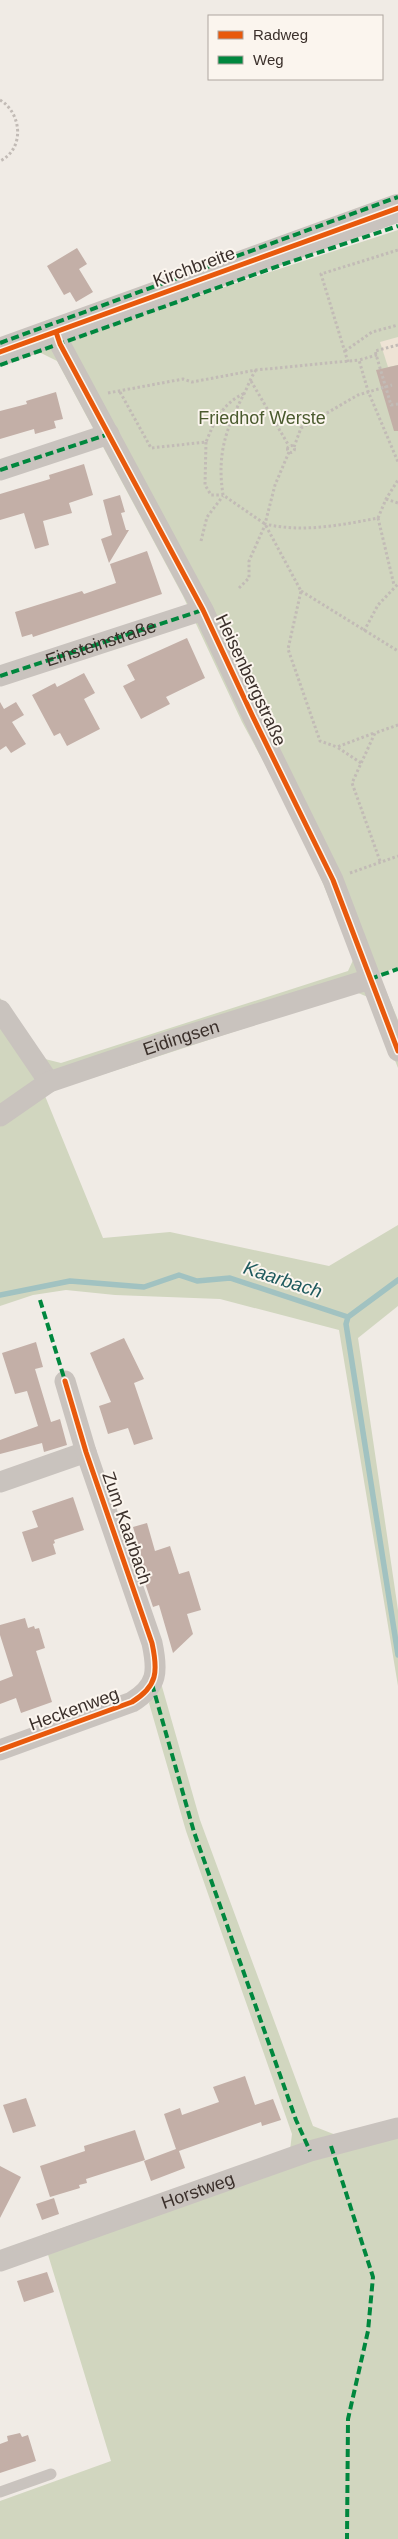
<svg xmlns="http://www.w3.org/2000/svg" width="398" height="2539" font-family="Arial,sans-serif">
<style>
.green{fill:#d1d6bf}
.plaza{fill:#eee3d5}
.lines{fill:none;stroke-linecap:round;stroke-linejoin:round}
.stream{stroke:#a1c2c1;stroke-width:5.5}
.building{fill:#c3afa7}
.path{stroke:#c2bbb6;stroke-width:3;stroke-dasharray:2.5 2.5;stroke-linecap:butt}
.service{stroke:#c9c3be;stroke-width:11}
.minor{stroke:#c9c3be;stroke-width:21}
.tertiary{stroke:#c9c3be;stroke-width:28}
.quiet{stroke:#00873e;stroke-width:4;stroke-dasharray:8 4;stroke-linecap:butt}
.cycleway-casing{stroke:#fbf5ee;stroke-width:8}
.cycleway{stroke:#e8590c;stroke-width:5}
.labels{text-anchor:middle;stroke-width:4;stroke-linejoin:round;paint-order:stroke}
.street-label{font-size:18px;fill:#3b302b;stroke:#fbf5ee}
.park-label{font-size:18px;fill:#4a5a2e;stroke:#fbf5ee}
.water-label{font-size:19px;font-style:italic;fill:#1f5a5e;stroke:#fbf5ee}
</style>
<rect width="100%" height="100%" fill="#f0ebe5"/>
<!-- green -->
<path class="green" d="M398,230V967L379,974L398,1020V1068L370,998L356,992L55,1090L45,1096L103,1238L170,1232L329,1266L398,1225V1306L358,1338L398,1610V1686L339,1330L220,1299L115,1295L66,1290L33,1295L0,1306V998L41,1058L61,1063L348,971L354,958L301,831L242,722L183,596L57,361L37,351L121,321Z
M161,1683L200,1820L313,2126L336,2135L398,2120V2539H0V2501L111,2461L42,2235L290,2150L292,2134L186,1831L149,1703Z"/>
<!-- plaza -->
<path class="plaza" d="M398,337V365L388,367L380,342Z"/>
<g class="lines">
<!-- stream -->
<path class="stream" d="M0,1295L70,1281L144,1287L179,1275L197,1281L230,1278L348,1317L398,1280
M348,1317L346,1324L398,1655"/>
</g>
<!-- building -->
<path class="building" d="M77,248L87,264L79,269L93,292L76,302L70,292L64,295L47,266Z
M398,365V431H394L376,370Z
M56,392L63,419L54,421L56,428L35,434L34,429L0,439V411L27,404L26,401Z
M84,464L93,495L69,503L72,513L43,521L49,545L35,549L24,513L0,520V494L50,479L49,475Z
M120,495L125,512L121,513L126,530H129L109,563L101,539L112,535L103,500Z
M147,551L162,594L33,637L32,634L22,637L15,612L82,591L84,594L116,583L110,564Z
M187,638L205,678L166,697L170,704L141,719L123,686L135,680L127,665Z
M84,673L95,693L84,699L100,729L67,746L60,733L54,736L32,695L55,683L57,687Z
M0,702L4,709L16,702L24,715L12,722L26,744L11,753L6,746L0,750Z
M124,1338L144,1379L134,1383L153,1439L134,1445L128,1428L108,1434L99,1406L111,1402L90,1353Z
M36,1342L43,1367L35,1369L51,1422L60,1419L67,1445L44,1452L42,1443L0,1454V1440L38,1426L27,1391L15,1394L2,1353Z
M73,1497L84,1530L54,1540L55,1543L53,1544L56,1554L32,1562L22,1532L38,1527L32,1511Z
M147,1523L155,1551L170,1546L179,1574L189,1571L201,1610L187,1614L193,1634L173,1653L159,1605L153,1607L136,1556L141,1555L133,1527Z
M25,1618L28,1628L34,1626L35,1629L39,1628L45,1648L36,1651L52,1702L21,1713L16,1698L0,1704V1681L13,1676L0,1635V1625Z
M245,2076L255,2105L273,2099L281,2120L262,2126L261,2122L179,2151L185,2168L151,2181L144,2161L176,2149L164,2114L180,2108L182,2115L219,2102L213,2087Z
M26,2098L36,2126L13,2133L3,2105Z
M135,2130L145,2160L86,2179L87,2183L79,2185L80,2188L50,2197L40,2166L85,2151L84,2146Z
M0,2166L21,2177L0,2218Z
M54,2198L59,2214L42,2220L36,2204Z
M47,2272L54,2292L24,2302L17,2281Z
M20,2433L22,2437L28,2435L36,2461L0,2473V2444L8,2441L7,2436Z"/>
<g class="lines">
<!-- path -->
<path class="path" d="M0,100C22,113 25,149 0,161
M398,345L375,351L391,405L398,404
M345,351L372,332L398,325
M377,355L359,360L368,391L398,462
M348,362L321,274L398,250
M256,370C251,377 248,386 244,394C225,430 217,455 223,495L265,524L301,591L288,649L320,741L337,747
M251,381L289,446
M120,392L151,448L206,442C215,420 223,403 245,393
M108,393L183,379L192,382L256,370L359,360
M206,442L205,485L211,495H223
M287.5 449a3.5 3.5 0 1 1 7 0a3.5 3.5 0 1 1-7 0Z
M294,447L301,428L358,395L392,385
M289,452L275,485L265,524C303,533 341,525 378,518L386,499L398,480
M386,499L398,503
M378,518L394,585
M201,541L207,517L223,496
M239,588L249,578V561L265,525
M301,591L398,651
M364,631L378,605L398,584
M361,763L337,747L374,733
M380,861L352,783L375,733L398,725
M350,873L398,856"/>
<!-- service -->
<path class="service" d="M0,2492L51,2474"/>
<!-- minor -->
<g class="minor">
<path d="M56,332L60,344L203,610L253,717L333,880L398,1051"/>
<path d="M0,470L109,434"/>
<path id="s1" d="M0,676L203,610"/>
<path d="M0,1010L49,1082"/>
<path id="s2" d="M0,1116L49,1082L176,1039L370,979"/>
<path d="M0,1482L86,1452"/>
<path d="M0,1750L132,1702C158,1686 158,1671 152,1643L86,1452L65,1381"/>
<path id="s3" d="M0,2261L310,2151L398,2128"/>
</g>
<!-- tertiary -->
<path class="tertiary" d="M0,352L398,208"/>
<!-- quiet -->
<path class="quiet" d="M0,343L398,197
M0,365L284,264L398,226
M0,470L109,434
M0,676L203,610
M370,979L398,969
M40,1300L65,1381
M152,1684L194,1832L296,2120L310,2151
M331,2146L373,2277L368,2331L348,2419L347,2539"/>
<defs>
<path id="cycleway" d="M56,332L60,344L203,610L253,717L333,880L398,1051
M0,352L398,208
M0,1750L132,1702C158,1686 158,1671 152,1643L86,1452L65,1381"/>
</defs>
<!-- cycleway casing -->
<use href="#cycleway" class="cycleway-casing"/>
<!-- cycleway -->
<use href="#cycleway" class="cycleway"/>
</g>
<g class="labels">
<!-- street labels -->
<g class="street-label">
<text transform="translate(194 267) rotate(-20)" y="6">Kirchbreite</text>
<text dy="6" stroke="none"><textPath href="#s1" startOffset="106">Einsteinstraße</textPath></text>
<text transform="translate(251 680) rotate(65)" y="6">Heisenbergstraße</text>
<text dy="6" stroke="none"><textPath href="#s2" startOffset="199">Eidingsen</textPath></text>
<text transform="translate(127 1528) rotate(71)" y="6">Zum Kaarbach</text>
<text transform="translate(74 1709) rotate(-20)" y="6">Heckenweg</text>
<text dy="6" stroke="none"><textPath href="#s3" startOffset="210">Horstweg</textPath></text>
</g>
<!-- park labels -->
<g class="park-label">
<text x="262" y="424">Friedhof Werste</text>
</g>
<!-- water labels -->
<g class="water-label">
<text transform="translate(283 1279) rotate(18)" y="7">Kaarbach</text>
</g>
</g>
<!-- legend -->
<rect x="208" y="15" width="175" height="65" fill="#fbf5ee" stroke="#aea6a0"/>
<rect x="218" y="31" width="25" height="8" fill="#e8590c" stroke="#aea6a0"/>
<text x="253" y="40" font-size="15" fill="#3b302b">Radweg</text>
<rect x="218" y="56" width="25" height="8" fill="#00873e" stroke="#aea6a0"/>
<text x="253" y="65" font-size="15" fill="#3b302b">Weg</text>
</svg>
